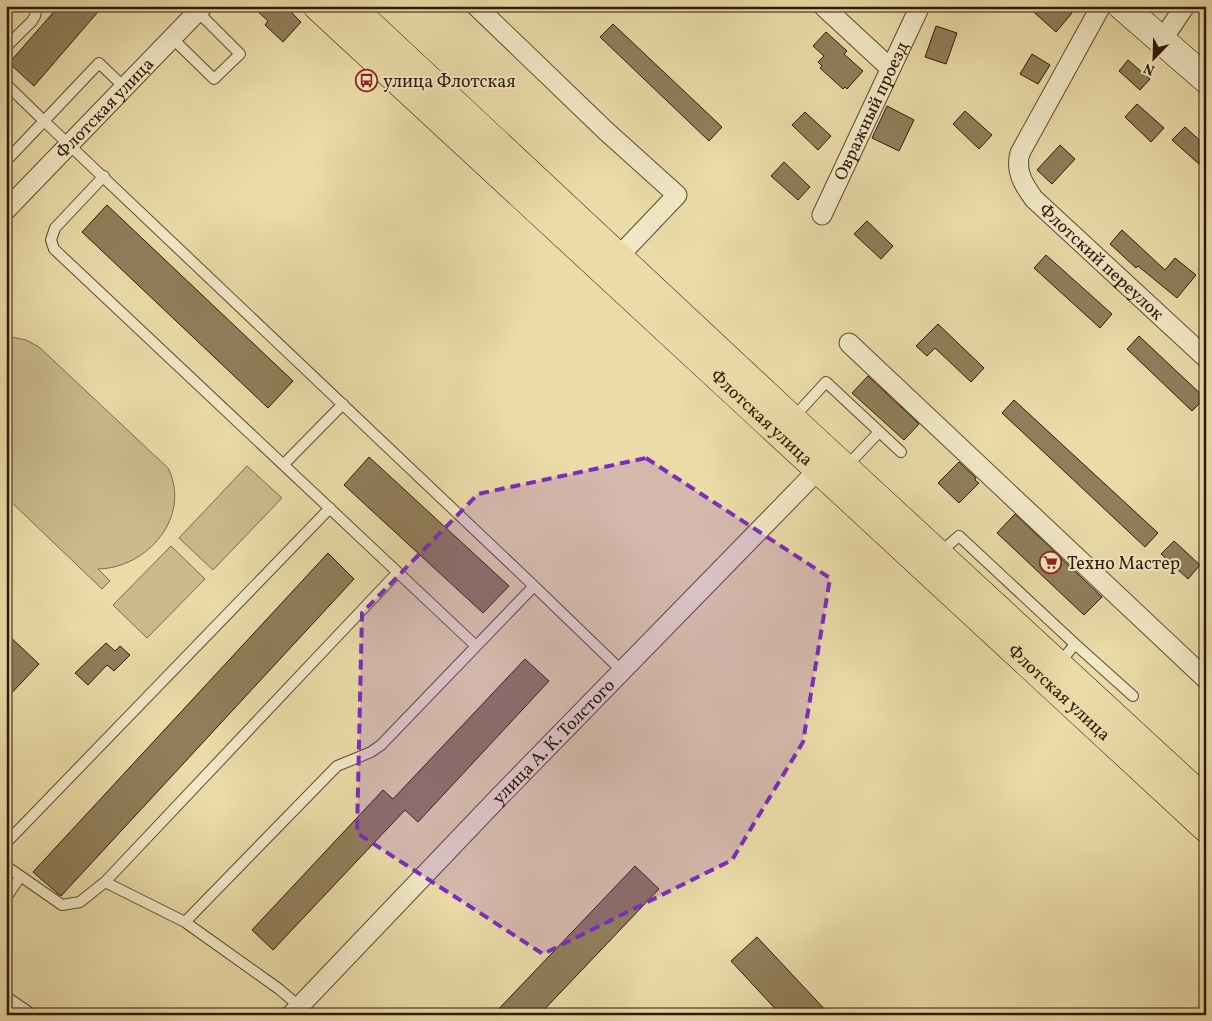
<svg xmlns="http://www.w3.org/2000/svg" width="1212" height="1021" font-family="Vollkorn,serif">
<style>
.green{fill:#caba8d;stroke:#7c6a4a}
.building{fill:#907e5b;stroke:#2e1907}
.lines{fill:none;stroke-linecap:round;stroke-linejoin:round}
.lane-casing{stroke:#5d4a2f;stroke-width:12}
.street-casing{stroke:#5d4a2f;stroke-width:21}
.secondary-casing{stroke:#2e1907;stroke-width:29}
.primary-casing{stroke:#2e1907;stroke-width:29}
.lane{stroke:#f1e8c6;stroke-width:10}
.street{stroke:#f1e8c6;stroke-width:19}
.secondary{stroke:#f1e8c6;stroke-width:28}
.primary{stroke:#eadba8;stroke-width:28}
.marked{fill:#7b2cbf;fill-opacity:0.2;stroke:#7b2cbf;stroke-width:4;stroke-dasharray:10 6;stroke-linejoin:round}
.labels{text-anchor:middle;stroke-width:4;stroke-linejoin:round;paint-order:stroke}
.poi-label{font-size:18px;fill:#2e1907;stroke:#f1e8c6;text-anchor:start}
.street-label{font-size:18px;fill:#2e1907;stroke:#f1e8c6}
</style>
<rect width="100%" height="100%" fill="#eadba8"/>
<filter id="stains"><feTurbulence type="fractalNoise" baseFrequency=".004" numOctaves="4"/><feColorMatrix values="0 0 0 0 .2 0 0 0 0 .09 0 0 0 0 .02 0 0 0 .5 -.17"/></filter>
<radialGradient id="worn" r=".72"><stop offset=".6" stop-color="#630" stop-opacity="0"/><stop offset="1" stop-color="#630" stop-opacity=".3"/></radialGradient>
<!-- green -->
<path class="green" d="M6,336L26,340L39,347L168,468C192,516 148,568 98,569L110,581L102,589L6,497Z
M247,466L282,498L213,570L179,538Z
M171,546L205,579L147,638L113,605Z"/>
<!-- building -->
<path class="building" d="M59,6H103L34,86L9,63Z
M252,6H285L301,22L283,42L265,25L268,21Z
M1027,6H1064L1072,13L1056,32Z
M613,24L722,127L709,141L600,37Z
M936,26L957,33L946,64L925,57Z
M826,32L847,51L844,54L863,71L847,89L845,87L843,89L820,68L822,66L818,62L824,56L813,46Z
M1032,54L1050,65L1038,84L1020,74Z
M1128,60L1150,79L1140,90L1119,71Z
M1137,104L1164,128L1151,142L1125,117Z
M887,106L914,120L899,151L872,138Z
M965,111L992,135L979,149L953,124Z
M805,112L831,136L818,150L792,125Z
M1185,127L1206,146V157L1199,164L1172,140Z
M1060,145L1075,159L1052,184L1037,170Z
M784,162L810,187L798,200L771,176Z
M107,205L293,381L268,408L82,232Z
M867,221L893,246L881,259L854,234Z
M1122,230L1165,270L1175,258L1196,275L1177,298L1138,266L1136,268L1110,244Z
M1046,255L1112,314L1100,328L1034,268Z
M938,324L984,368L971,382L935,348L927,356L916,346Z
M1139,336L1205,398L1192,411L1127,349Z
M868,376L919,424L904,440L852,393Z
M1014,400L1158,533L1145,547L1002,413Z
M369,457L509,586L483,613L344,485Z
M959,462L976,478L975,480L979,483L959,503L938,483Z
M1015,514L1102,597L1084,615L997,533Z
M1174,541L1200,565L1188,579L1161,554Z
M328,553L354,579L61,896L57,893L33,872Z
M6,633L39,664L6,699Z
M106,643L115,651L120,646L130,655L114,671L107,665L88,685L75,673Z
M525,659L549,681L418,822L405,810L273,950L252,930L383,790L393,799Z
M635,866L659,889L539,1015H493Z
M757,937L830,1015H781L731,961Z"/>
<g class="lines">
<defs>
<path id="lane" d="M172,38L214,79L240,54L198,12
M6,47L32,21L35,16L37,6
M6,84L44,121L99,63L124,87
M6,161L44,121L534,586
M104,176L55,228L51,240L54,249L476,646
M793,418L826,382L901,452
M284,464L343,404
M846,467L879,432
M939,553L959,536L1075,644
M1059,664L1075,644L1133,696
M6,843L330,508
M6,866L62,905L80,902L105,882L397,573
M105,882L185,922L279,989L299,1006
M6,898L20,877
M185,922L337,766L371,752L381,745L534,586L622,671"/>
<g id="street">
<path d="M476,6L606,131L677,195L619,256"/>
<path d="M823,6L890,68"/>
<path id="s1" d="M1101,6L1020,153C1015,171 1023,184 1034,199L1206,358"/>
<path d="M1162,40L1185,6"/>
<path id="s2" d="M6,210L203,6"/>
<path id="s3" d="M822,215L920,6"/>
<path d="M849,343L1206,679"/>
<path d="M6,1002L25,1015"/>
<path id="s4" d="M291,1015L499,797L818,470"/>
</g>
<path id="secondary" d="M1122,6L1206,79"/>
<g id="primary">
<path id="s5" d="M317,6L1206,828"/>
<path d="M350,6L792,419L1206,801"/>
</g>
</defs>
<!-- lane casing -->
<use href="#lane" class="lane-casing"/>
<!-- street casing -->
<use href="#street" class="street-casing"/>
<!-- secondary casing -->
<use href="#secondary" class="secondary-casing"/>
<!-- primary casing -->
<use href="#primary" class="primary-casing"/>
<!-- lane -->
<use href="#lane" class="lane"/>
<!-- street -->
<use href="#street" class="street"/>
<!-- secondary -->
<use href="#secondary" class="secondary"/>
<!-- primary -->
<use href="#primary" class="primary"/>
</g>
<!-- marked area -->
<path class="marked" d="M646,458L830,578L803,742L732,860L543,954L357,833L362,613L478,494Z"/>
<!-- icons -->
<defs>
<symbol id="bus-ring" viewBox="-11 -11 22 22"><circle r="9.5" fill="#f1e8c6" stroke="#8f2418" stroke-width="1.5"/><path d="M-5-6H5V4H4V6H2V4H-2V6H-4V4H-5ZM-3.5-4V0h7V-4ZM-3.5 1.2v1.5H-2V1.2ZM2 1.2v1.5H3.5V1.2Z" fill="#8f2418"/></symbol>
<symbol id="supermarket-ring" viewBox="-11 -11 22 22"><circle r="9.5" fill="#f1e8c6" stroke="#8f2418" stroke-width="1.5"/><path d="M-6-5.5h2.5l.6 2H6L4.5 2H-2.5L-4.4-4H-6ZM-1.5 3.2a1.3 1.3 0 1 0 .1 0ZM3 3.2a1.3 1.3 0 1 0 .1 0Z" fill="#8f2418"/></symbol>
</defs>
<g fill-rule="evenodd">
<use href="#bus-ring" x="354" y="68" width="25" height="25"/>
<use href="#supermarket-ring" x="1038" y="550" width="25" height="25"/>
</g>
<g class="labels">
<!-- poi labels -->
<g class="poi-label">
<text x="383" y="87">улица Флотская</text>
<text x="1067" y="569">Техно Мастер</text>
</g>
<!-- street labels -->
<g class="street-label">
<text dy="6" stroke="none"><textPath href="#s2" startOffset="142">Флотская улица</textPath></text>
<text dy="6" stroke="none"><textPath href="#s3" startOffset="115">Овражный проезд</textPath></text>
<text dy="6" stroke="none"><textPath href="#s1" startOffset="310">Флотский переулок</textPath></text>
<text dy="6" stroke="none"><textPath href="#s5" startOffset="606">Флотская улица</textPath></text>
<text dy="6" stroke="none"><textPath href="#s5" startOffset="1011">Флотская улица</textPath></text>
<text dy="6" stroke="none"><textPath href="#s4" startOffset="379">улица А. К. Толстого</textPath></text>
</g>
</g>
<!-- margin -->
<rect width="1212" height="1021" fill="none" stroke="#eadba8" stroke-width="25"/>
<rect x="8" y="8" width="1197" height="1006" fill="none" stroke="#2e1907" stroke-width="2.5"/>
<rect x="12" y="12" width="1187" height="996" fill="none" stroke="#2e1907"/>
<!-- north arrow -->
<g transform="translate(1154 58) rotate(203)" stroke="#f1e8c6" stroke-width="4" paint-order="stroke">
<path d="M0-4L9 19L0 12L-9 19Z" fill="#2e1907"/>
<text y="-8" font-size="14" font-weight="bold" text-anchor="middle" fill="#2e1907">N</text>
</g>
<rect width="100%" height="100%" filter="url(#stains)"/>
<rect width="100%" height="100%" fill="url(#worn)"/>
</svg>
